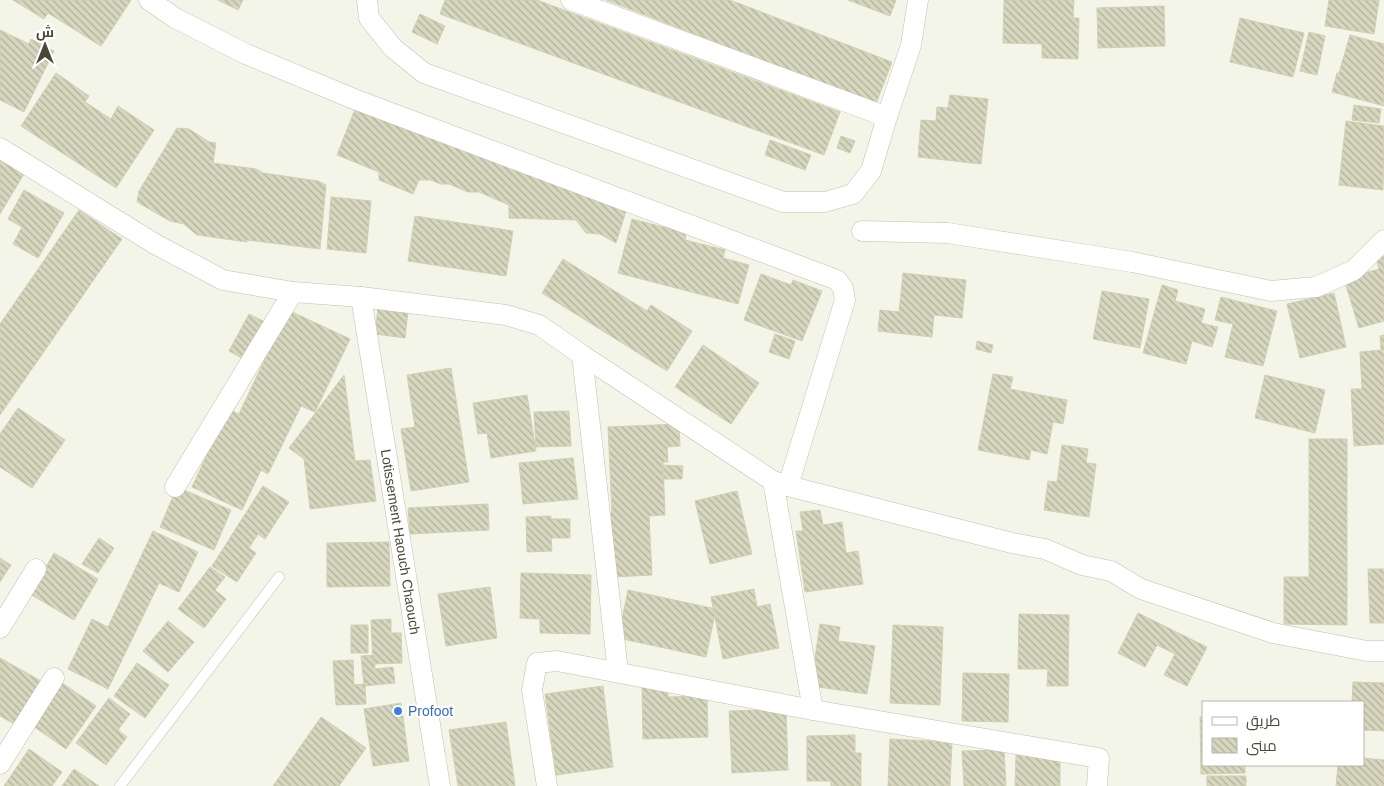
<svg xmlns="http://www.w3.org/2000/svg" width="1384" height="786" font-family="Arial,Cairo,sans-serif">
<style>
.building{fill:url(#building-back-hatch);stroke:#d2d0b1}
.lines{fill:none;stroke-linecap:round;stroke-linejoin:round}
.service-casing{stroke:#c0c1ab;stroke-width:11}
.minor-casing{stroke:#c0c1ab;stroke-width:21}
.service{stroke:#fff;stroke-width:10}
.minor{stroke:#fff;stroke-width:20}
.shop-dot{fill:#3f7fe0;stroke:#fff;stroke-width:2}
.labels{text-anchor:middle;stroke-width:4;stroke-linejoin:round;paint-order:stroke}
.street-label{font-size:14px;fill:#494837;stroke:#fff}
.shop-label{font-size:14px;fill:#366cbe;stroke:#fff;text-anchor:start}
</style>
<defs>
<pattern id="building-back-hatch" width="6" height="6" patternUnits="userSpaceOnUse" patternTransform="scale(1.25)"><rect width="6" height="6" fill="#d7d6be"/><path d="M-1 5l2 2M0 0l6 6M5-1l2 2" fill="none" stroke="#b0b09b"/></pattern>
</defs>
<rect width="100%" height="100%" fill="#f4f5e9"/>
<!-- building -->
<path class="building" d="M13,0H131L101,46L48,13L44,19Z
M218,0H243L238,10Z
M445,0H537L840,112L824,155L440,14Z
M606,0H730L892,62L876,104Z
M848,0H896L890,16Z
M1004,0H1074L1073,18H1079L1078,59L1042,58V44L1003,43Z
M1329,0H1379L1374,34L1325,26Z
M1164,6L1165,46L1098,48L1097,8Z
M420,14L445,26L437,44L412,32Z
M1240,18L1304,33L1293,77L1230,62Z
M0,30L29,44L31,39L54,51L24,112L0,100Z
M1309,32L1325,36L1317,75L1300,71Z
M1350,35L1384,44V106L1332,92L1337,73H1339Z
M56,73L89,96L85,102L111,119L118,106L154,130L116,188L21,126Z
M950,95L988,99L981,164L918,157L921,120L936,121L937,107L948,108Z
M357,104L626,211L616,243L600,234L586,233L576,220L509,218V205L479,192H468L449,184H440L431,180H419L413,194L379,180V172L337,155Z
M1354,105L1381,109L1379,123L1352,120Z
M1346,121L1384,126L1383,190L1339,185Z
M177,128L189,129L209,142L216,143L213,163L256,169L263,173L318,181L326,185L320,249L247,240V242L197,235L184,224L170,221L137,202L139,191Z
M841,136L855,141L850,153L837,148Z
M770,140L811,155L805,170L765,155Z
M0,153L27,169L0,214Z
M24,190L64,213L38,258L13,244L22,227L8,219Z
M331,197L371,201L366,253L327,249Z
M79,210L122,239L0,415V324Z
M415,216L513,231L506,276L408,261Z
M632,219L686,233L685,240L725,250L723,258L749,265L738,304L618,273Z
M1384,256V321L1359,328L1344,279L1379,269L1376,258Z
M563,259L647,311L651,305L692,331L667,371L542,293Z
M903,273L966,280L962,318L934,315L932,337L878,331L880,310L899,312Z
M761,274L791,285L793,280L822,291L802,341L744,320Z
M1162,285L1178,290L1175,301L1205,309L1201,323L1218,327L1212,347L1192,341L1186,364L1143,353Z
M1102,291L1149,299L1140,348L1093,339Z
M1334,293L1346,347L1300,358L1287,304Z
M1221,297L1277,311L1263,366L1225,357L1233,324L1215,320Z
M378,308L408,311L405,338L375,334Z
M288,310L350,339L315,412L301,406L268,474L261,470L242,510L192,487L228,409L239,414Z
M249,314L269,324L249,362L229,351Z
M775,334L795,341L789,359L769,352Z
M1384,335V444L1354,446L1351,389H1362L1360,352L1381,350L1380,336Z
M977,341L993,345L991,353L976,349Z
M703,345L759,383L731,424L675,387Z
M451,368L469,482L411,491L401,429L415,427L407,375Z
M993,374L1013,377L1010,389L1067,400L1063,424L1053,422L1047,454L1031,450L1029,460L978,450Z
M344,375L355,461L370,460L376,501L310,509L304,459L289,448Z
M1265,375L1325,390L1315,433L1255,418Z
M527,395L536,451L491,458L487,433L478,434L473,403Z
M18,408L65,440L32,488L0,467V434Z
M569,411L571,446L536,447L534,412Z
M679,424L680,446L667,447L668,462H663L665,515L649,516L652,575L614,577L604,513H612L608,427Z
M1309,439H1347V625L1284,624V577H1309Z
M1062,445L1088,449L1086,463L1096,464L1089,517L1044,510L1048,481L1057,482Z
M573,458L578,499L523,504L519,463Z
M662,465L683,466L682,479H662Z
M263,486L289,502L265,539L258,534L249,548L256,553L237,582L212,566Z
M177,487L231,510L214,550L160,527Z
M737,491L752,554L710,564L695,501Z
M488,504L489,530L410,534L408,508Z
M820,510L823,525L842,522L846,553L858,551L863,584L805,592L796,531H803L800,512Z
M551,516V519H570V538H551L552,551L527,552L526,517Z
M153,531L198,552L179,592L159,583L108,689L68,669L92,619L108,627Z
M99,538L114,548L98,573L82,564Z
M389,542L390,586L327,587V543Z
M54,553L98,579L74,620L30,594Z
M0,558L11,565L0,582Z
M210,567L225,577L215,590L226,599L204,628L178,609Z
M1368,569H1384V623H1370Z
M521,573L591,575L590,634L540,633V619L520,618Z
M490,587L497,638L446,646L438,594Z
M754,589L757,607L770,604L779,648L723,659L711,597Z
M628,590L716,609L706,657L618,638Z
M1138,613L1207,647L1187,686L1164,675L1175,654L1157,645L1145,667L1118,653Z
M1019,614L1069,615L1068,686H1047L1048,669H1018Z
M391,619V633H401L402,663L373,664L371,620Z
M168,621L194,642L168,672L143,651Z
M820,624L840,627L838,641L875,646L867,694L811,686Z
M351,625H368V653H351Z
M893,625L943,627L940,705L890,703Z
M374,655L375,669L393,667L395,683L364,686L361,656Z
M0,658L41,681L16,725L0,716Z
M353,660L354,685L365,684L366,704L336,705L333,661Z
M137,663L169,685L145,718L114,696Z
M963,673L1009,674L1008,722L962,721Z
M1353,682L1384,683V731L1363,730V702H1352Z
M62,683L96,706L66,749L33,726Z
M603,686L613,767L556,775L545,694Z
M668,686V697L707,696L708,737L643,739L642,687Z
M109,698L130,714L118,730L127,737L106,765L76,743Z
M401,703L409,761L373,766L364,709Z
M786,709L788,770L732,773L729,711Z
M321,717L366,748L339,786H273Z
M1200,717H1203V765H1245V773L1201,774Z
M506,722L515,786H458L449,730Z
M855,735V753H861V786H831V781H807V736Z
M890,739L952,742L950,786H888Z
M29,749L62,772L52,786H4Z
M1004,750L1006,786H964L962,751Z
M1016,755L1060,756V786H1015Z
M1363,758L1384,760V786H1336L1338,765H1363Z
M74,769L99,786H62Z
M1207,776H1246V786H1207Z"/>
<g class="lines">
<defs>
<path id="service" d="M120,786L279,577"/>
<g id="minor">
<path d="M149,0L175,18L246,54L354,99L837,280L843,288L845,300L788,486"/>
<path d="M367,0L369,18L393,48L424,73L783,202H825L853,194L871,171L887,117L911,45L918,0"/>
<path d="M571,0L887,117"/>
<path d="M0,148L155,244L223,280L293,292L361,297L506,315L539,325L582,355L773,481L788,486L1012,543L1045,549L1082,565L1111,571L1141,589L1273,633L1367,651H1384"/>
<path d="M862,231L948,233L1132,262L1271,291L1316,287L1354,270L1384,240"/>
<path id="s1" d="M361,297L440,786"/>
<path d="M582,355L618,672"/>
<path d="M773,481L813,710"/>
<path d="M175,487L293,292"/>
<path d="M0,628L36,569"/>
<path d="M0,764L54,678"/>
<path d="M547,786L532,690L537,663L557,661L813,710L1099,758L1097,786"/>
</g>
</defs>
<!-- service casing -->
<use href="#service" class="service-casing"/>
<!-- minor casing -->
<use href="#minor" class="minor-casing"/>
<!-- service -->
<use href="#service" class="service"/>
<!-- minor -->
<use href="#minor" class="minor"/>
</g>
<!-- markers -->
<circle class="shop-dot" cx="398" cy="711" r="5"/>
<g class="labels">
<!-- street labels -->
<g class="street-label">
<text dy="5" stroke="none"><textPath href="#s1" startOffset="248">Lotissement Haouch Chaouch</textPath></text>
</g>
<!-- shop labels -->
<g class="shop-label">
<text x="408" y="716">Profoot</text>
</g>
</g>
<!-- legend -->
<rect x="1202" y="701" width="162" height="65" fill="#ffffff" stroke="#b6b6af"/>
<rect x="1212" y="717" width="25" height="8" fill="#ffffff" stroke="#b6b6af"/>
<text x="1246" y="726" font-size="15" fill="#494837">طريق</text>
<rect x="1212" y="738" width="25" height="15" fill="url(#building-back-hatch)" stroke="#b6b6af"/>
<text x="1246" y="751" font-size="15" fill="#494837">مبنى</text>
<!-- north arrow -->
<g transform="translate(45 45)" stroke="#ffffff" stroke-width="4" paint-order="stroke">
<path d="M0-4L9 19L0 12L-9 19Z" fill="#494837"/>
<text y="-8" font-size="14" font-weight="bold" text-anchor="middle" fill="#494837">ش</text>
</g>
</svg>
